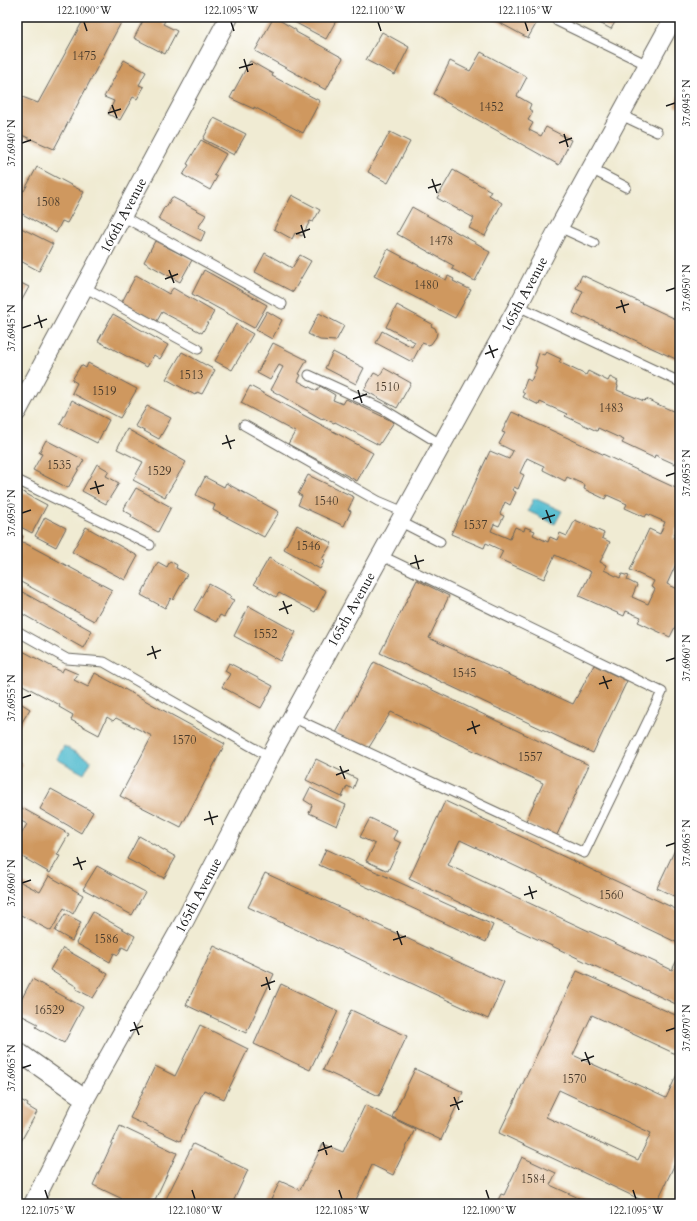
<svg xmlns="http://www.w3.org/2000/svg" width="697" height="1221" font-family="Cardo,serif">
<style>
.water{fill:#52bccf;stroke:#376c76}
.building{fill:#cf985e;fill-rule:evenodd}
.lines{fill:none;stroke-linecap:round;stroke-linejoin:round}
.service-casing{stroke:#66645c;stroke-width:11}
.minor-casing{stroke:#66645c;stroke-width:20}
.service{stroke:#fff;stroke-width:9}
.minor{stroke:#fff;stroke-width:18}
.ticks{fill:none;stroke:#1c1c1c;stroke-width:1.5}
.labels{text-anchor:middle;stroke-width:3.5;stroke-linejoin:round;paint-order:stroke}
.number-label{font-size:12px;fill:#493b2c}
.street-label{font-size:14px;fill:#1c1c1c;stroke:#fff}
.neatline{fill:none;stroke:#1c1c1c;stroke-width:1.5}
.ticks-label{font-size:10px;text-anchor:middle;fill:#1c1c1c}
</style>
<rect width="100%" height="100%" fill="#fff"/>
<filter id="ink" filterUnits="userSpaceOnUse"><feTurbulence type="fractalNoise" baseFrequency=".025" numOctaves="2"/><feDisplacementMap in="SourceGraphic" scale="8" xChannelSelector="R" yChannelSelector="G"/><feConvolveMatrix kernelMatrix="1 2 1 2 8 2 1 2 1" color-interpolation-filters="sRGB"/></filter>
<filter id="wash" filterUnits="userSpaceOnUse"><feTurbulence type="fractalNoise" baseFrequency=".012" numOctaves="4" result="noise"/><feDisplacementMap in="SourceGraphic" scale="16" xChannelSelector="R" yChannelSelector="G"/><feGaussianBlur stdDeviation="0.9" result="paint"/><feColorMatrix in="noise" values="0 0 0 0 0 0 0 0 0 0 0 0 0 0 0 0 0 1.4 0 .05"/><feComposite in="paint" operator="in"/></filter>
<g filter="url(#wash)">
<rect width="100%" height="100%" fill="#f0ebd3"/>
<!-- water -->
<path class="water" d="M534,498L562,511L555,524L528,511Z
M64,746L91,761L84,774L57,759Z"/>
<g id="blocks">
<!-- building -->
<path class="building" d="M85,17H124L54,149L17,133V95L38,103Z
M145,17H159L165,21L163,24L177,31L165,54L134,38Z
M274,17L296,30V32L343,58L326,90L255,51Z
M285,17H338L326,39Z
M489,17H540L528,38Z
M591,17H618L611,29L592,19L593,18Z
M382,32L409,47L395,75L366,60Z
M481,52L527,77L517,96L531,104L529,109L533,112L528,120L533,123L529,130L541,136L546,127L571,140L559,165L444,101V100L434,94L450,61L470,71Z
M124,60L146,72L139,85L144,87L137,99L133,97L120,120L108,114L114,101L104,97Z
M250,61L273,74L272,76L320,101L303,133L254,107V109L230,98Z
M680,92V108L674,106Z
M214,118L246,134L234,155L203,139Z
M390,132L410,142L388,183L368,172Z
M201,140L226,154L214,175L217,177L210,190L183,175L189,165L187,164Z
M37,167L84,192L67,223L62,221L56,233L17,211V187L24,191Z
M453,170L491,191L489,195L502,203L485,236L469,228L474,218L437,198Z
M292,195L320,210L313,222L310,221L302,236L295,233L292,239L274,229Z
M172,197L206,215L198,228L205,232L201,241L158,219L165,206L166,207Z
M412,207L485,248L484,249L490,252L475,281L452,269L454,266L397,234Z
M17,226L53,244L39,271L17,259Z
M155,241L192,260L180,282L144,262Z
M388,249L446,280L448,276L454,279L453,281L471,290L455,318L374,276Z
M265,253L292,268L300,255L311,261L293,292L255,272Z
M204,270L267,305L254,328L192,294Z
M136,275L169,294L173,288L214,312L202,333L162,312L157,321L122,302Z
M582,275L680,321V361L585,317L584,319L573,313L583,291L576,288Z
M17,281L29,287L17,309Z
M397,305L432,324L431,326L435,328L437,333L436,337L431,344L428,345L422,343L412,362L376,343L382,331L412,347L415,342L386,327Z
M267,311L282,320L272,339L256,330Z
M319,313L344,326L336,341L320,340L308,334Z
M113,314L168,345L160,359L154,355L147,367L98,341Z
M236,324L253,334L232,370L215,361Z
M273,343L307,360L299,374L301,375L298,381L317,391L320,386L335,395L333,400L343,404L346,399L394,422L379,445L335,422L334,423L323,418L322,419L271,390L283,367L279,365L270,380L257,373Z
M182,352L215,370L202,394L197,392L195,395L166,379Z
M333,352L364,368L356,384L325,368Z
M546,352L561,359L559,362L586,375L588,371L608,381L610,377L618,381L617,385L618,386L617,390L644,401L646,399L675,412L674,415L680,418V452L675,464L655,455L654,458L622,443L624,440L598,428L597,431L565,416L567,414L540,402L539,405L523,397L525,394L522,392L527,379L531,381L537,367L535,366L539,353L544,355Z
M88,363L137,389L120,418L72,393L77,383L72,380L81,365L86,368Z
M384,368L411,383L397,408L364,390L374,373L380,376Z
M250,386L373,453L357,481L288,444L295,432L241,403Z
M72,400L109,420L97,443L60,424Z
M147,406L171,418L159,439L135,426Z
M512,412L680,490V530L677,528L673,538L680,541V555L667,584L680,590V617L670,637L638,622L641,617L626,611L624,616L579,596L591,572L555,555L544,579L499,559L503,551L486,543L484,548L451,534L490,451L509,459L513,451L499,444L505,433L502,432ZM527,458L544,466L543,470L565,481L567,477L585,485L584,489L605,499L607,495L627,504L625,508L645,517L647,514L665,522L660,534L649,529L630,570L654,581L651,587L655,589L648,604L632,597L637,585L627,580L629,576L622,574L620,578L604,570L606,565L600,562L610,542L602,538L604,533L575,520L567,536L560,533L557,540L550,537L548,542L533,535L535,531L525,527L524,531L515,527L510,539L491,531L494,524L499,526L504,516L500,514L505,502L510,505L516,492L512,490L514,487L518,489L524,475L520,473Z
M127,429L186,462L165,497L133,480L143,462L117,449Z
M46,440L84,460L68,488L33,470L42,454L39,453Z
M97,464L109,471L106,476L119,483L106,504L82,491Z
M308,475L354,497L348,510L351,511L344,526L298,505L302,496L298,494Z
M205,477L224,487L226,483L279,512L264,537L213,510L215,505L196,495Z
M136,488L171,507L158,532L131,517L132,515L123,510Z
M17,489L47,505L32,533L17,525Z
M45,517L66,528L56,547L35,536Z
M297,525L332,543L322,559L325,560L320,569L284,549Z
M86,527L138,556L125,580L72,552Z
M17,533L23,536L21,541L112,590L94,621L17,580Z
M269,558L326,591L315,612L279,593L276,597L254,584Z
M170,561L177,565L176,568L187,574L173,600L171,598L165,608L141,595L158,562L167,567Z
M417,580L449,596L429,638L573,704L594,665L627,681L593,753L380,653Z
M209,584L231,596L229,598L234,600L224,617L220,615L216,622L194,610Z
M17,589L92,631L83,648L17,611Z
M249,606L296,632L280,661L234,636Z
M17,648L62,672L64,668L78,674L74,680L88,687L95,673L225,744L181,827L120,796L152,736L116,718L113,721L107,717L99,735L71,720L73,715L59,707L60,705L17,682Z
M374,662L589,765L556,837L525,823L543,783L391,712L368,749L336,733Z
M229,663L273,686L261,708L222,687L230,674L225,671Z
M17,701L30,709L19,727L17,725Z
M316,759L357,779L353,789L347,786L342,797L306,780Z
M17,762L22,764L17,773Z
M310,788L346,805L337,826L309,813L312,805L304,800Z
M51,789L93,812L81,833L40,809Z
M445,801L680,911V944L460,840L448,865L672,970L680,954V1006L409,879Z
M22,808L69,834L57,855L60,856L50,873L17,854V842L27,824L17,819V816Z
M370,818L397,831L393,839L401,843L388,871L366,861L375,844L360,837Z
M139,836L176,857L164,878L127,859Z
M680,839V899L657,888Z
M326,849L493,925L486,942L319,865Z
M97,866L145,892L132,915L83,889Z
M265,873L504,983L488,1019L248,907Z
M49,876L83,895L73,914L64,908L51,931L17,913V880L40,892Z
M93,912L135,936L128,950L122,947L118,955L114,953L110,962L76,943Z
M65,914L81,922L72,941L55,931Z
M214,946L274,974L246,1033L186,1005Z
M63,948L108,974L93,998L76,989L77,987L50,970Z
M577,971L680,1017V1056L592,1015L573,1055L666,1098L680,1068V1153L656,1204H650L499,1133ZM559,1090L651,1133L638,1160L546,1117Z
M32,979L83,1007L64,1043L36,1027L38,1024L17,1013V1008Z
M281,984L338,1011L310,1070L254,1044Z
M351,1010L407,1036L379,1096L323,1070Z
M200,1025L248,1049L224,1099L204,1090L180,1141L130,1118L155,1066L175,1076Z
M415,1069L463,1092L441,1140L392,1117Z
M17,1098L28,1104L27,1106L37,1112L20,1143L17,1142Z
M365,1105L415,1129L393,1175L372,1165L354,1204H333L329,1202V1204H269L280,1181L300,1190L323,1144L343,1152Z
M120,1126L177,1153L153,1204H133L93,1185Z
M193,1144L248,1170L232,1204L164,1203Z
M522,1157L556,1173L550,1185L592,1204H496L501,1194L504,1195Z"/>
</g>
</g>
<g filter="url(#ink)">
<use href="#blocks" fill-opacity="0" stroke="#66645c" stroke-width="1"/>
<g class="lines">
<defs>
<path id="service" d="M557,21L648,65
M621,115L657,132
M591,169L626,187
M122,216L282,304
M559,227L594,243
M84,287L198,349
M518,306L680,382
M309,375L383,409L442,445
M244,425L378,501L404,512
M17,480L150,545
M399,521L440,542
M17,631L67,659L104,662L270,757
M292,717L584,853L662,692L380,555"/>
<path id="minor" d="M17,412L229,17
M17,1051L85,1099
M33,1204L85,1099L184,922L270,757L518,306L559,227L674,17"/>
</defs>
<!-- service casing -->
<use href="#service" class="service-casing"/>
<!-- minor casing -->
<use href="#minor" class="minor-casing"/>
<!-- service -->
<use href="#service" class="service"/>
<!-- minor -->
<use href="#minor" class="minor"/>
</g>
</g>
<!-- ticks -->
<path class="ticks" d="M84,22L87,31M231,22L234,31M378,22L381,31M525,22L528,31M244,59L248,72M239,68L253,64M112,105L117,118M666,106L675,103M108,113L121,109M564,134L568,147M22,143L31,140M559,143L572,138M432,179L437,193M428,188L441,184M301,225L305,238M296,234L310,229M169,270L174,283M165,279L178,274M666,291L675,288M621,300L625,313M616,308L629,304M38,315L42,328M34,324L47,319M22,328L31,325M489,345L494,358M485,354L498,349M358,390L362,403M353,399L367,394M226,435L231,449M222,444L235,440M666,476L675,473M95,481L99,494M90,489L104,485M546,510L551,523M22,513L31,510M542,519L555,515M415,555L419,569M410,564L424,560M283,601L288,614M279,610L292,605M152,646L156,659M147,655L161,650M666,661L675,658M603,676L608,689M599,684L612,680M22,698L31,695M472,721L476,734M467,730L480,725M340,766L345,779M336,775L349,770M209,811L213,825M204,820L218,816M666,846L675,843M77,857L82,870M73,865L86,861M22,883L31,880M529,886L533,899M524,895L537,891M397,931L402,945M393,940L406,936M266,977L270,990M261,986L275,981M134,1022L139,1035M130,1031L143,1026M666,1031L675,1028M585,1052L590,1065M581,1061L594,1056M22,1068L31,1065M454,1097L459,1110M450,1106L463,1101M323,1142L327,1155M318,1151L332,1146M45,1190L48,1199M192,1190L195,1199M339,1190L342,1199M486,1190L489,1199M633,1190L636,1199"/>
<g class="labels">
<!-- number labels -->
<g class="number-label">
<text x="84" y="60">1475</text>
<text x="491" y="111">1452</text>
<text x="48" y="206">1508</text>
<text x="441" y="245">1478</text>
<text x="426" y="289">1480</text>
<text x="191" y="379">1513</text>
<text x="387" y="391">1510</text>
<text x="104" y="395">1519</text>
<text x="611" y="412">1483</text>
<text x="59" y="469">1535</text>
<text x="159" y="475">1529</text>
<text x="326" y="505">1540</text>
<text x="475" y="529">1537</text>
<text x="308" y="550">1546</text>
<text x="265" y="638">1552</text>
<text x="464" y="677">1545</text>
<text x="184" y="744">1570</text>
<text x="530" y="761">1557</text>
<text x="611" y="899">1560</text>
<text x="106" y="943">1586</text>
<text x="49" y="1014">16529</text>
<text x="574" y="1083">1570</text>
<text x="533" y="1183">1584</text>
</g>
<!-- street labels -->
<g class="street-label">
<text transform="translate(123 215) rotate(-62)" y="5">166th Avenue</text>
<text transform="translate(524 294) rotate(-62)" y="5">165th Avenue</text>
<text transform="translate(351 609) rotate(-61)" y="5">165th Avenue</text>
<text transform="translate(198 895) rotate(-62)" y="5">165th Avenue</text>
</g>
</g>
<!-- margin -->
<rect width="697" height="1221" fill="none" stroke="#fff" stroke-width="44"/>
<rect x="22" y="22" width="653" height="1177" class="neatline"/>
<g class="ticks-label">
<text x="84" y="14">122.1090°W</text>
<text x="231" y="14">122.1095°W</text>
<text x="378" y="14">122.1100°W</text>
<text x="525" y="14">122.1105°W</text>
<text transform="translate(686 103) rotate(-90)" y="4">37.6945°N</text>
<text transform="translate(11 143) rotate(-90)" y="4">37.6940°N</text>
<text transform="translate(686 288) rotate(-90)" y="4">37.6950°N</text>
<text transform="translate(11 328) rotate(-90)" y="4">37.6945°N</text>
<text transform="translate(686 473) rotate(-90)" y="4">37.6955°N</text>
<text transform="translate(11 513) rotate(-90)" y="4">37.6950°N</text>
<text transform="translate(686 658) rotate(-90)" y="4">37.6960°N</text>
<text transform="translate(11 698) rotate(-90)" y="4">37.6955°N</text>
<text transform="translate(686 843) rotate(-90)" y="4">37.6965°N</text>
<text transform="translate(11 883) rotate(-90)" y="4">37.6960°N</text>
<text transform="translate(686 1028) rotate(-90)" y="4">37.6970°N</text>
<text transform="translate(11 1068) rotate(-90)" y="4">37.6965°N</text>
<text x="48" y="1214">122.1075°W</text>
<text x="195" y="1214">122.1080°W</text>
<text x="342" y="1214">122.1085°W</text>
<text x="489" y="1214">122.1090°W</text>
<text x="636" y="1214">122.1095°W</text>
</g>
</svg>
